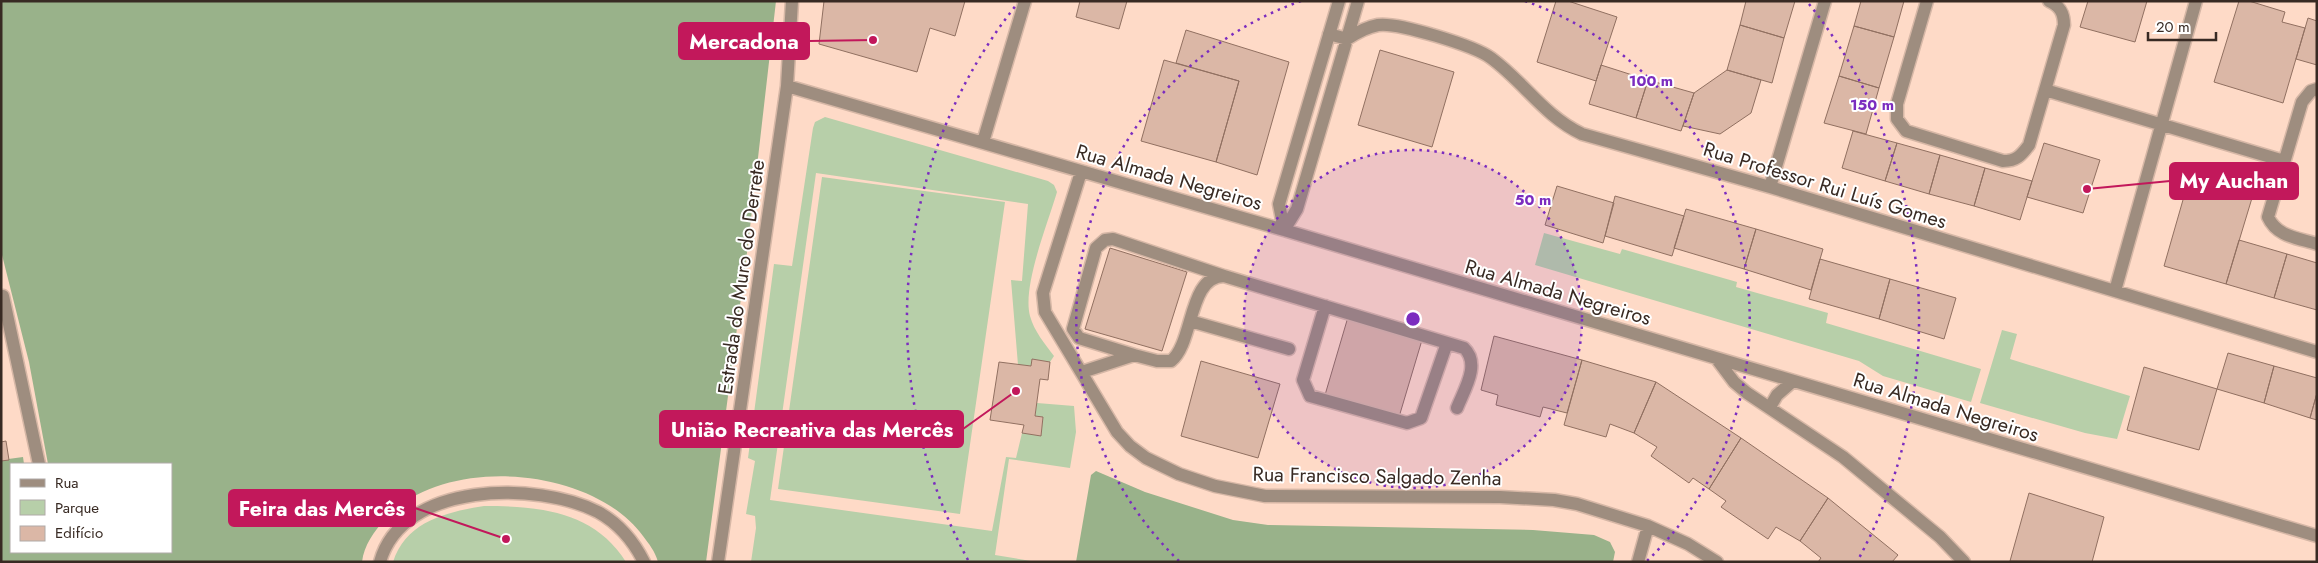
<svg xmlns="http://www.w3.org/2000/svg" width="2318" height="563" font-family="Jost,sans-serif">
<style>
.green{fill:#b7cfa9}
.forest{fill:#99b28a}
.building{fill:#dbb7a6;stroke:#917061}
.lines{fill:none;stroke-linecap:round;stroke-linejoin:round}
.minor-casing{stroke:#d6b7a6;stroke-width:15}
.minor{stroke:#9e8d7f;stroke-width:12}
.ring{fill:none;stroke:#7b2cbf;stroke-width:2.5;stroke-dasharray:2.5 5}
.labels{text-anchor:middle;stroke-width:4;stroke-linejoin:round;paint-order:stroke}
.street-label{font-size:20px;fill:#382a23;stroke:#fff}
.centre{fill:#7b2cbf;stroke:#fff;stroke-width:2.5}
.ring-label{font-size:15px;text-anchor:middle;font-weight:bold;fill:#7b2cbf;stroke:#fff;stroke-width:4;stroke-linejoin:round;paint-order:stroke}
.leader{fill:none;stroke:#c2185b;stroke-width:2}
.callout-dot{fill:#c2185b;stroke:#fff;stroke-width:2}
.callout{fill:#c2185b;stroke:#c2185b;stroke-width:2}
.callout-label{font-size:21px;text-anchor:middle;font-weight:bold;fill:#fff}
</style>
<rect width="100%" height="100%" fill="#fedac7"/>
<!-- green -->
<path class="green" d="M825,117L1048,181L1054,185L1057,192C1048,223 1022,286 1030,316C1034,331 1045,344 1054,356L1050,362L1032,359L1031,366L1018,365L1011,280L1022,281L1028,204L816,173L770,500L992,531L1006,457L1016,458L1022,433L1041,435L1043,417L1035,416L1037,403L1074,406L1076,432L1070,468L1009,459L995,555L1037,562H751L756,528L755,516L746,514L755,461L748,458L774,264L792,266L813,128L815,122Z
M822,177L1005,202L960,514L778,489Z
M1544,233L1620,254L1622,249L1737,282L1736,287L1828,313L1826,323L1981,369L1971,402L1883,376L1859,361L1535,265Z
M2002,330L2017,334L2010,359L2130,396L2117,439L2085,433L1980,403Z
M484,506C539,506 594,511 626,562H393C406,521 447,512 484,506Z"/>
<!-- forest -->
<path class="forest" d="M1,1H776L748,245L706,562H658C655,551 649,544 643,536C592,466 444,454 385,519C374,532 364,545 362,562H1V460L23,457L24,464H11V552H171V464H48L29,362L1,251Z
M1096,471L1145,492L1233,520L1268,525L1533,530L1594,535L1610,542L1615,552L1613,562H1076L1091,475Z"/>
<!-- building -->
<path class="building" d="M824,1H965L955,36L930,28L917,72L819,44Z
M1080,1H1127L1119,29L1076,17Z
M1556,1H1568L1617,17L1596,81L1537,62Z
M1746,1H1795L1784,38L1740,25Z
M1861,1H1904L1894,37L1854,26Z
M2088,1H2147L2135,42L2080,27Z
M2239,1H2249L2285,12L2282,22L2305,28L2283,103L2214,82Z
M2308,18L2317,21V65L2296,59Z
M1740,25L1784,38L1772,83L1727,70Z
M1854,26L1894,37L1879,88L1839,76Z
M1186,30L1289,62L1257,175L1216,162L1239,81L1176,63Z
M1380,50L1454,72L1432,147L1358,125Z
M1164,60L1239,81L1216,162L1141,141Z
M1601,65L1648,80L1636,118L1589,104Z
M1727,70L1761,80L1751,113L1720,134L1683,126L1694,93Z
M1839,76L1879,88L1866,134L1824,123Z
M1648,80L1694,93L1681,131L1636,118Z
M1853,131L1897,143L1885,181L1842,168Z
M1897,143L1940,155L1929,194L1885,181Z
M2044,143L2100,160L2083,213L2027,197Z
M1940,155L1985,168L1974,206L1929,194Z
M1985,168L2032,181L2020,220L1974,206Z
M2189,179L2252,198L2226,284L2164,266Z
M1557,186L1614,203L1603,243L1545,225Z
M1615,196L1684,216L1672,256L1605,236Z
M1686,209L1756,229L1744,269L1674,248Z
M1756,229L1823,249L1811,290L1744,269Z
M2239,240L2287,254L2274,298L2226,284Z
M1110,248L1187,272L1162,351L1085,329Z
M2287,254L2317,263V310L2274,298Z
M1820,259L1890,279L1879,319L1809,299Z
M1890,279L1956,298L1944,339L1879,319Z
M1348,317L1422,340L1399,417L1325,395Z
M1494,336L1582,360L1567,413L1543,407L1540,417L1496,405L1498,395L1481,390Z
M2228,353L2274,366L2264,403L2217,389Z
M1032,359L1050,362L1048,380L1040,379L1035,416L1043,417L1041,436L1022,433L1024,425L990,420L999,362L1031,366Z
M1582,360L1656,382L1634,433L1610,424L1606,437L1564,425Z
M1201,361L1280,384L1258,458L1181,436Z
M2274,366L2317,378V393L2310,418L2264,403Z
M2144,367L2217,389L2199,450L2127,430Z
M1656,382L1741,438L1709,489L1693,478L1689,483L1651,456L1657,447L1634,433Z
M2317,393V420L2310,418Z
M1741,438L1828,498L1800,541L1776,527L1768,539L1721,507L1726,501L1709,489Z
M6,441L9,460L1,461V442Z
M2029,493L2104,517L2092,562L2010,561Z
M1828,498L1898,555L1892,562H1818L1821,558L1800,541Z"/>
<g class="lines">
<defs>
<path id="minor" d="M1927,1L1897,104V119L1906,131L2003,161C2016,161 2021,156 2029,145L2064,25C2064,13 2060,6 2049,1
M1329,34L1347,39C1356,33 1367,27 1378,25C1398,22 1475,46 1491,58C1524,82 1544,116 1582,134L1770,187L2317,352
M787,86L1284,230L2317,536
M2317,89L2311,91L2302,102L2268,217C2277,237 2298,238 2317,244
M2045,90L2284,161
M983,142L1025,1
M1081,172L1043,293L1045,312L1117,432L1130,446L1146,458L1179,474L1215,486L1265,496L1500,497L1554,500L1577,504L1648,526L1688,544L1717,562
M1770,187L1825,1
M1284,230L1297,209L1358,1
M1284,230L1279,204L1339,1
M2115,291L2196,1
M3,296L39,464
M1325,306L1303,380L1310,396L1407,423L1421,418L1447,343
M1190,321L1289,349
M1134,355L1079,338L1073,329L1096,248L1105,240L1113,239L1224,276
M1716,358L1734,382L1747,393L1843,457L1940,537L1964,562
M1082,372L1134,355L1157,361H1171C1194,343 1188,276 1224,276L1464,348C1481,364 1464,390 1457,408
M1770,407L1777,395L1793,381
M380,562C402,481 538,481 598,512C618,523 634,542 644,562
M718,562L787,86L792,1
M1638,562L1648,526"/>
</defs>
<!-- minor casing -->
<use href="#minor" class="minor-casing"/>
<!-- minor -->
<use href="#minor" class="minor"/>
</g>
<!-- distance rings -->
<circle cx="1413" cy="319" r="169" fill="#7b2cbf" fill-opacity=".12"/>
<g class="ring">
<circle cx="1413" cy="319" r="169"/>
<path d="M1179 561A337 337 0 0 1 1301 1M1525 1A337 337 0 0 1 1647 561"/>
<path d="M968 560A506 506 0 0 1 1017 4M1809 4A506 506 0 0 1 1858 560"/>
</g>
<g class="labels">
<!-- street labels -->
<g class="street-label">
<text transform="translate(1169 177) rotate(16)" y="7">Rua Almada Negreiros</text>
<text transform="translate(1825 185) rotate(17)" y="7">Rua Professor Rui Luís Gomes</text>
<text transform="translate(741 277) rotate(-82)" y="7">Estrada do Muro do Derrete</text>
<text transform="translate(1558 292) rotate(16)" y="7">Rua Almada Negreiros</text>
<text transform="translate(1946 407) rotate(17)" y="7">Rua Almada Negreiros</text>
<text transform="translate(1377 476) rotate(1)" y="7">Rua Francisco Salgado Zenha</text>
</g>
</g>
<circle cx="1413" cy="319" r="8" class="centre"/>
<g class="ring-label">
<text x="1651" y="86">100 m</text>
<text x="1872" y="110">150 m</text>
<text x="1533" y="205">50 m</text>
</g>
<!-- callouts -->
<path class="leader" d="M873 40L809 41M2087 189L2170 181M1016 391L963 429M506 539L415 508"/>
<g class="callout-dot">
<circle cx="873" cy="40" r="5"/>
<circle cx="2087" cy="189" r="5"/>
<circle cx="1016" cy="391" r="5"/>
<circle cx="506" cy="539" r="5"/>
</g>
<g class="callout">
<rect x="679" y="23" width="130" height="36" rx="5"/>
<rect x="2170" y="163" width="128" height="36" rx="5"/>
<rect x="660" y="411" width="303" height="36" rx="5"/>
<rect x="229" y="490" width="186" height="36" rx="5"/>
</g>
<g class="callout-label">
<text x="744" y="49">Mercadona</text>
<text x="2234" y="188">My Auchan</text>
<text x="812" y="437">União Recreativa das Mercês</text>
<text x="322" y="516">Feira das Mercês</text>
</g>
<!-- border -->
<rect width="2318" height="563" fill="none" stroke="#382a23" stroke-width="5"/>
<!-- legend -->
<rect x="10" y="463" width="162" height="90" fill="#ffffff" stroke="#afaaa7"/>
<rect x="20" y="479" width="25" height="8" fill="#9e8d7f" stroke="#afaaa7"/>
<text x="55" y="488" font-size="15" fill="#382a23">Rua</text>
<rect x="20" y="500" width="25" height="15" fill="#b7cfa9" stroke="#afaaa7"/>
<text x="55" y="513" font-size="15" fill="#382a23">Parque</text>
<rect x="20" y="526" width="25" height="15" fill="#dbb7a6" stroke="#afaaa7"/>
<text x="55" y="538" font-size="15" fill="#382a23">Edifício</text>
<!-- scale -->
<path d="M2148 32v8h68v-8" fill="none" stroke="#382a23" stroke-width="2.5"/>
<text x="2156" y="32" font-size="15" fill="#382a23" stroke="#ffffff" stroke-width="4" paint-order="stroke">20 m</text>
</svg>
